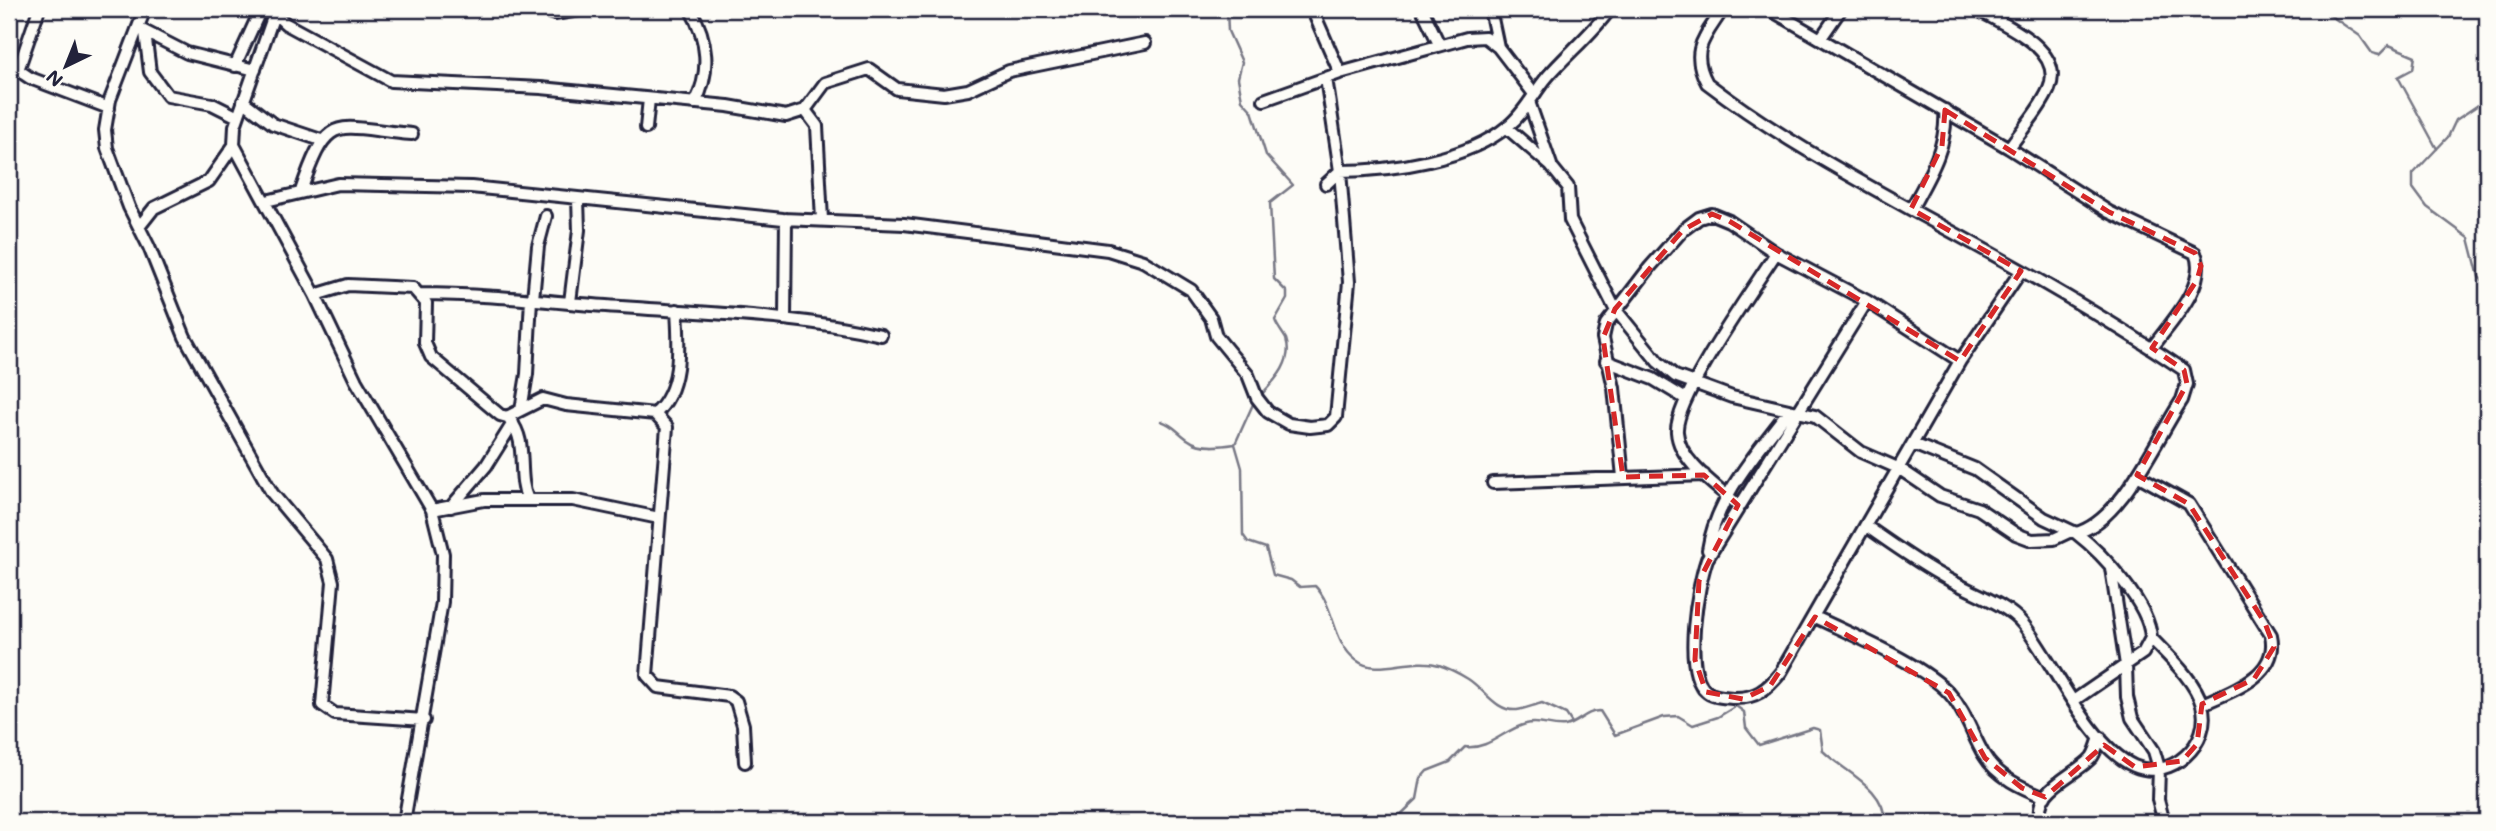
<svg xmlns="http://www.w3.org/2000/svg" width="2496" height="831" font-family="Mali,sans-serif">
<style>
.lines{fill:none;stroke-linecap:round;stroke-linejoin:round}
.stream{stroke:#787885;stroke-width:2.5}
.street-casing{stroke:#22223b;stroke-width:16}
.street{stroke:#fdfcf7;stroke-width:10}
.marked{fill:none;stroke:#d62828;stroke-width:5;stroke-dasharray:14 9;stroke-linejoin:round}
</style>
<rect width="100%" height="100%" fill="#fdfcf7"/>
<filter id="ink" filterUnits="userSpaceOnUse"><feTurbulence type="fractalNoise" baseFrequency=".0143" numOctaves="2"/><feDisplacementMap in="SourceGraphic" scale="14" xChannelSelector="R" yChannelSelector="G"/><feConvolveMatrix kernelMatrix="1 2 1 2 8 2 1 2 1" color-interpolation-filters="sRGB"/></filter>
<g filter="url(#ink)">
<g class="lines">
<!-- stream -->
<path class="stream" d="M1227,9L1228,31L1242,62L1238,78L1242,100L1252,111L1266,155L1293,185L1270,203L1274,279L1287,292V299L1275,320C1277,327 1283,333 1286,339C1294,363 1273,382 1259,397
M2321,9L2360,36L2372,53L2379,55L2389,45L2415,56L2413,69L2398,77L2437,149
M2487,99L2456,120L2448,137L2413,174V188L2427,207L2469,238L2479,277L2487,285
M1161,421C1174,425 1178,433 1189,440C1200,449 1222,446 1235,444L1254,402
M1235,444L1242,468L1243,535L1248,542L1266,548L1273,575L1291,580L1300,587L1315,586C1335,606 1332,642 1356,660C1377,677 1411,656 1439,665C1448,668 1460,674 1468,679C1484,689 1496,712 1517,710C1525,709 1534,705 1542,703L1566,714L1572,723
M1393,822L1417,799L1421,778L1427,771L1450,762L1465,747C1489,750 1505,729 1526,724C1540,720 1552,728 1565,726C1579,723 1585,711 1600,711L1615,735L1664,717L1678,716L1693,725L1718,717L1736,706L1744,712L1746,728L1759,745L1813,728L1820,730L1823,751C1844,772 1885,787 1885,822"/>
<defs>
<path id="street" d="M39,9L18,70L30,78L109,108
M145,9L110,100L105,130L107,148L129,207L149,247L185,337L272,493L327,559L333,582L322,705L335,714L424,720
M276,9L235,126L234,145L315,295L356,381L432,510L443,554L442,602L404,822
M539,9L555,14L585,9
M690,9C708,39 711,72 695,103
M1312,9L1340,73
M1422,9L1439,44
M1490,9L1498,47
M1723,9C1705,37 1689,50 1707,83C1771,132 1841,171 1912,210C2004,260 2097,311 2184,370L2187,384L2182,400C2156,439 2122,521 2076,533L2044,518L1975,469L1913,444
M1769,9L2009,148L2109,212L2195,253C2209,284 2170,323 2152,348
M1976,9C2003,24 2066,49 2049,89C2040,110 2022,129 2009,148
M275,14L286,24L391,81L541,88L728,106L786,116L805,110L825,83L869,69L897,89L944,94L968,90L1009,71L1145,43
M142,30L187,53L255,70
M145,32L150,72L168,96L212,104L238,117
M1821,38L1841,9
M235,66L261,9
M1264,100L1340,73L1467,38L1485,37L1498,47L1534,94
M243,101L273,124L321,140
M1529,102L1551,165
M805,110L817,126L822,220
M646,128L649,99
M1507,128L1551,166L1568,187L1570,220L1615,309L1658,362L1675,376L1732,397L1815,416L1861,452L1900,469L1940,496L1979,509L2016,534L2032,540L2054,539L2071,531
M1326,184L1340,171C1391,171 1468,160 1508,126C1525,113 1534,92 1548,76C1568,53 1592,34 1610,9
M301,191C329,109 335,128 412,134
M266,201L338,184L471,187L783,219L904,224L1108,250L1143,261L1191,290L1211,318L1216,336L1248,375L1257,398L1268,412L1289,424L1310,427L1328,425L1336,417L1349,282L1340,171L1326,78
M1911,209C1928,178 1948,147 1945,110
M139,227L154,208L209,181L234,145
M420,294C483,294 544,301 606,306C699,313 790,314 881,335
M315,295L348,285L413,288L426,303L425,343L431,357L500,415L507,417L543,399L566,405L655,414L667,427L647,675L658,687L729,696L736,701L743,725L745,762
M533,299L538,246L546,216
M1867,301L1707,559C1698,585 1682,671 1706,691C1712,697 1724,697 1732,698C1755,699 1767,690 1781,672L1960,361L2021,271
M570,302L579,230L578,199
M785,319L786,219
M1606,361L1653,379L1686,399
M521,410L527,374L531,299
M655,414C683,389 679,345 677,310
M510,420C529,443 516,474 528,500
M2137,475L2189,504L2271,635C2280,675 2232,691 2202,704
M1623,477L1614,388L1603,338L1606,324L1650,267L1683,230L1699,218L1712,214L1729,221L1776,253L1867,301L1960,361
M1493,483L1704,475
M1738,505C1718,487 1679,462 1677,432C1674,399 1755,286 1776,253
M451,507L486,466L513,423
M432,510L484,500H573L659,518
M1866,526C1892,544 1918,563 1946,578C1970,592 2006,603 2023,624C2054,663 2089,746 2134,766C2170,782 2213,743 2202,705C2195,680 2169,657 2151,638
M1708,550C1716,497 1758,451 1789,410
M2111,568L2126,665L2127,697L2132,718L2154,751L2159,768L2158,800L2164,822
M1815,617C1852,635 1923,664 1950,694C1966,712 1972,735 1984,755C1997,777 2022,788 2045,797
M2073,701L2143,653L2151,638C2150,605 2102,553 2076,533
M2042,822C2029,790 2077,775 2092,757C2096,751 2098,743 2100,737"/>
</defs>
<!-- street casing -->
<use href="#street" class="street-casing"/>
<!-- street -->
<use href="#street" class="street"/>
</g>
</g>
<!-- marked area -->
<path class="marked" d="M1945,110L2109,212L2195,253L2201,266L2197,280L2152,348L2184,370L2187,384L2137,475L2189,504L2265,623L2274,647L2254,679L2202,704L2197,744L2182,761L2135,767L2104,745L2045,797L2022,788L1985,758L1949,693L1815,617L1770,686L1743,699L1706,692L1695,660L1699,581L1738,505L1704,475L1623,477L1603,338L1615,309L1683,230L1712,214L1729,221L1960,361L2021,271L1911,209L1942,146Z"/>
<!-- margin -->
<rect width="2496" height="831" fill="none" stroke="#fdfcf7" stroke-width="35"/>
<rect x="18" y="18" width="2461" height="796" fill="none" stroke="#22223b" stroke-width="2.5" filter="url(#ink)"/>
<!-- north arrow -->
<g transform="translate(66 66) rotate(223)" stroke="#fdfcf7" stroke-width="5" paint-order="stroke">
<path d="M0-5L12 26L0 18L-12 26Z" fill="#22223b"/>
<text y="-10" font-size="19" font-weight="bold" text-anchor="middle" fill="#22223b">N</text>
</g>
</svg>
